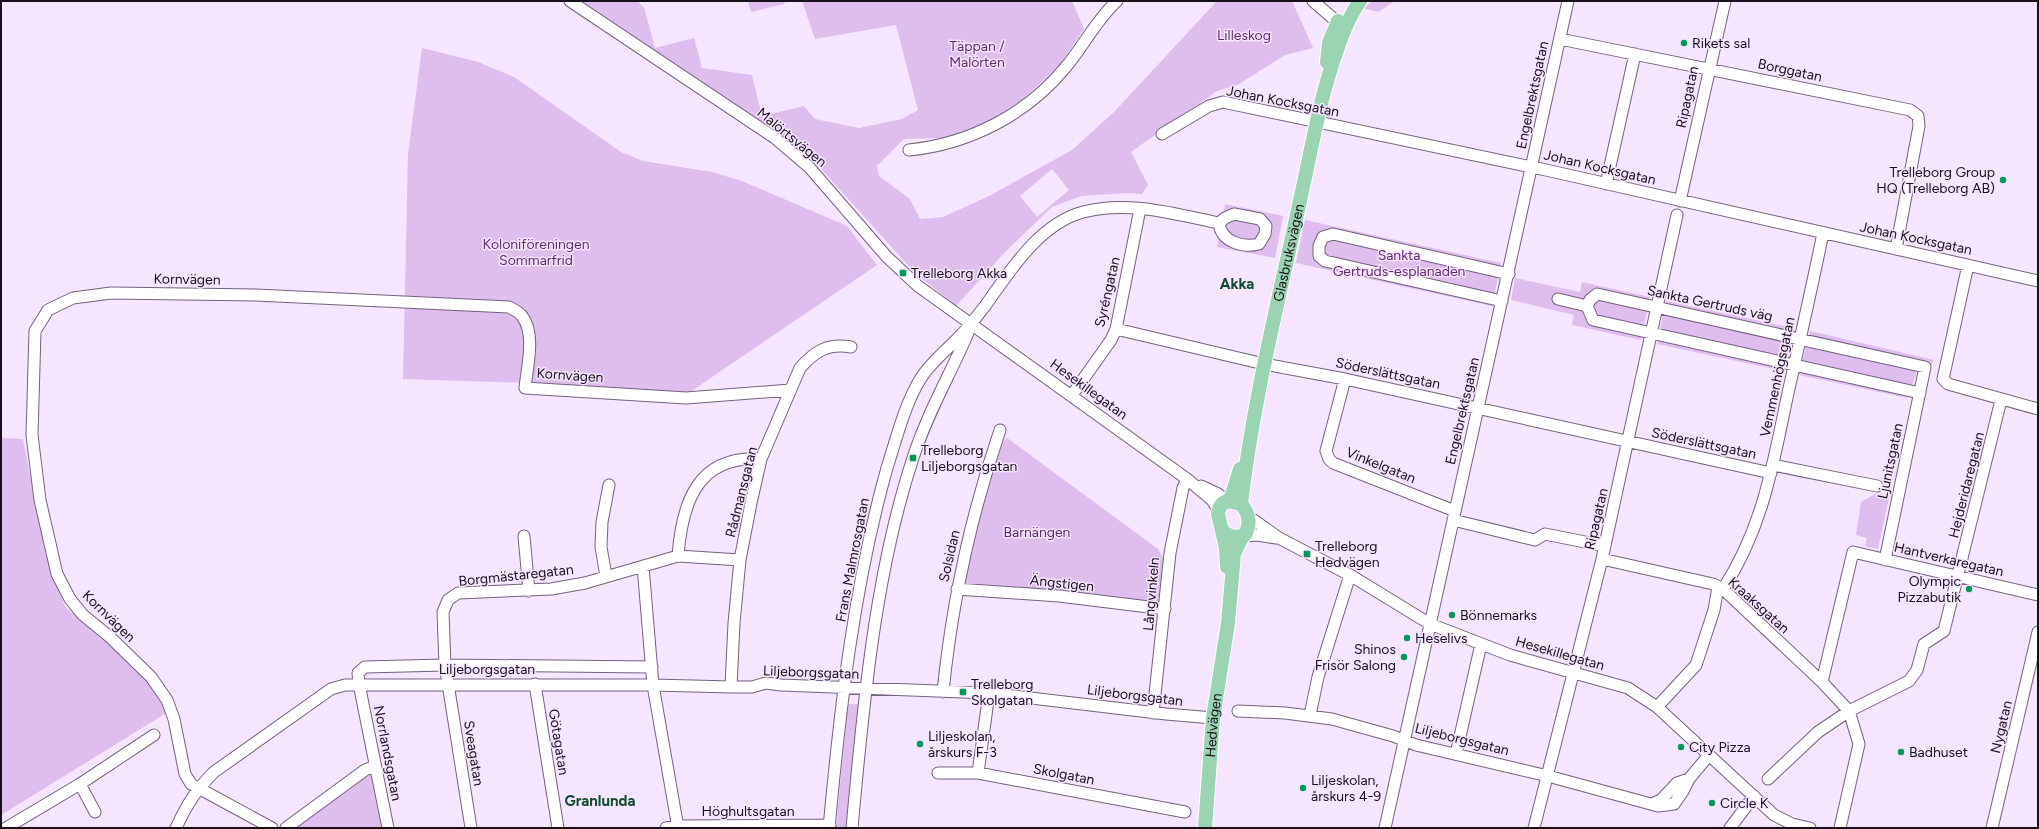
<svg xmlns="http://www.w3.org/2000/svg" width="2039" height="829" font-family="Figtree,sans-serif">
<style>
.green{fill:#ddbeec;fill-rule:evenodd}
.lines{fill:none;stroke-linecap:round;stroke-linejoin:round}
.minor-casing{stroke:#74627d;stroke-width:13}
.major-casing{stroke:#fff;stroke-width:16}
.minor{stroke:#fff;stroke-width:11}
.major{stroke:#9ad4b2;stroke-width:14}
.poi-dot{fill:#059859;stroke:#f6e5fe;stroke-width:1.5}
.labels{text-anchor:middle;stroke-width:3;stroke-linejoin:round;paint-order:stroke}
.park-label{font-size:14px;fill:#5f2b75;stroke:#f6e5fe}
.poi-label{font-size:14px;fill:#17101b;stroke:#f6e5fe;text-anchor:start}
.street-label{font-size:14px;fill:#17101b;stroke:#f6e5fe}
.neighbourhood-label{font-size:15px;font-weight:bold;fill:#0f4b2c;stroke:#f6e5fe}
</style>
<rect width="100%" height="100%" fill="#f6e5fe"/>
<!-- green -->
<path class="green" d="M581,1H637L644,7L655,48L694,38L702,68L752,75L762,116L804,106L815,119L859,128L902,119L918,110L896,25L815,39L802,1H1072L1084,29L1059,66L1022,100L988,123L948,138L904,139L877,166L879,176L910,199L920,219L943,217L989,196L1072,150L1115,111L1217,1H1292L1313,48L1285,55L1239,84L1217,91L1131,152L1148,185L1142,194L1128,193L1081,196L1052,207L1006,251L956,306L915,273L812,159L775,131ZM1052,169L1069,190L1037,217L1020,196Z
M748,1H786L784,4L751,12Z
M1373,1H1395L1378,12L1363,8Z
M422,48L478,62L514,77L621,152L643,161L712,172L742,181L847,226L877,265L687,394L528,383L403,379L408,154Z
M1225,204L1283,216L1275,258L1217,247Z
M1305,220L1501,263L1492,306L1296,263Z
M1515,278L1580,292L1582,282L1650,297L1641,340L1572,325L1574,315L1511,300Z
M1666,301L1793,328L1784,371L1657,344Z
M1810,331L1934,360L1931,365L1917,370L1908,398L1799,375Z
M1,438L23,439L45,552L65,607L103,637L148,682L168,712L1,815Z
M1007,438L1158,549L1166,563L1162,601L1158,604L968,585L963,582L1000,444Z
M1875,494L1889,498L1878,549L1865,546L1867,538L1856,535L1861,502Z
M848,704H861L849,828H836Z
M367,773L372,776L383,828H292Z"/>
<g class="lines">
<defs>
<path id="minor" d="M570,1L775,138L809,167L887,257L918,286L1187,479L1212,500L1218,510
M1313,1L1343,27
M1560,39L1910,110L1918,116L1919,126L1896,249
M1162,134L1209,106L1223,102L1546,170L2038,281
M909,150C969,144 1026,115 1065,68C1083,47 1096,20 1117,1
M1606,184L1635,54
M1680,201L1725,1
M1234,214L1260,219L1266,226L1265,234L1259,244C1243,248 1221,242 1219,223L1225,218Z
M1968,265L1943,379L1948,384L2038,409
M1558,299L1587,306
M1502,301L1325,261L1319,256V246L1323,237L1333,234L1509,274
M1116,329L1264,364L1345,379L1771,473
M1345,379L1326,451L1329,459L1333,463L1455,511
M1072,395L1111,340L1116,329L1140,209
M1773,465L1877,486
M1201,486L1218,494L1227,501
M1248,516L1279,538L1350,575L1430,624L1510,655L1628,688L1657,707L1774,815L1792,824L1810,828
M1453,520L1535,540L1545,534L1605,546
M524,536L529,591
M1244,536L1257,535L1276,538
M678,556C682,502 698,455 761,459
M1602,559L1713,584L1723,589L1822,682L1849,711L1859,744L1840,828
M1885,560L1925,367L1597,294L1590,300L1587,306L1593,320L1920,393
M643,566L653,685L678,828
M606,576L601,547L602,522L609,485
M957,589L1059,596L1165,609
M1723,589C1763,528 1773,464 1788,393C1800,340 1812,287 1823,233
M1822,682L1853,552L2038,595
M535,684L558,828
M731,687L734,623L740,560L751,503L761,459L800,368C815,351 828,343 851,347
M943,692C952,602 971,515 1000,430
M1657,707L1696,665L1714,610L1718,587
M1238,711L1285,713L1332,719L1393,736L1416,745L1548,776L1658,806L1674,804L1683,791L1689,779L1709,755
M1153,713L1170,553L1183,488L1187,479
M1310,715L1318,677L1350,575
M1456,754L1481,644
M938,773H978L1185,812
M978,773L989,693
M1768,779L1818,732L1849,711L1909,681L1917,670L1924,644L1944,631L2001,400
M80,784L154,735
M1652,804L1661,800L1677,783L1689,779
M6,828L80,784L95,812
M176,828C187,804 196,790 214,772L331,689L345,685H653L731,687H752L766,683L781,685L989,693L1166,714L1213,718
M272,828L191,784L185,774L174,719L167,700L151,677L110,637L83,615L70,599L57,574L40,500L32,435L35,331L48,310L73,298L111,293L256,295L509,307C513,309 519,312 522,316C536,334 527,367 525,388L686,398L790,390
M286,828L365,770L375,766
M388,828L359,684L358,673L365,667L445,665L652,667
M471,828L445,665L443,612L448,600L458,593L551,589L585,583L678,556L740,560
M666,828L677,826L830,825
M829,828C840,708 854,585 887,468C896,440 905,403 921,378C931,362 948,349 961,335C970,326 977,316 985,306C1010,271 1039,224 1083,212C1128,200 1175,214 1219,223
M852,828C863,707 875,573 913,458C927,414 950,375 968,333
M1385,828L1568,1
M1534,828L1602,559L1677,215
M1730,828L1754,796
M1992,828L2038,632"/>
<g id="major">
<path d="M1327,62L1329,43L1338,21"/>
<path d="M1230,501L1240,469"/>
<path id="s1" d="M1241,504C1253,400 1279,299 1301,196C1312,147 1320,97 1337,50C1343,32 1349,16 1360,1"/>
<path d="M1222,531L1232,537L1244,536C1251,525 1250,514 1241,504L1227,501C1220,504 1219,508 1218,514L1226,548L1227,567"/>
<path id="s2" d="M1205,828L1213,718L1228,623L1234,554L1242,537"/>
</g>
</defs>
<!-- minor casing -->
<use href="#minor" class="minor-casing"/>
<!-- major casing -->
<use href="#major" class="major-casing"/>
<!-- minor -->
<use href="#minor" class="minor"/>
<!-- major -->
<use href="#major" class="major"/>
</g>
<!-- markers -->
<g class="poi-dot">
<circle cx="1684" cy="43" r="4"/>
<circle cx="2003" cy="180" r="4"/>
<rect x="899" y="269" width="8" height="8" rx="2"/>
<rect x="909" y="454" width="8" height="8" rx="2"/>
<rect x="1303" y="550" width="8" height="8" rx="2"/>
<circle cx="1969" cy="589" r="4"/>
<circle cx="1452" cy="615" r="4"/>
<circle cx="1407" cy="638" r="4"/>
<circle cx="1404" cy="657" r="4"/>
<rect x="959" y="688" width="8" height="8" rx="2"/>
<circle cx="920" cy="744" r="4"/>
<circle cx="1681" cy="747" r="4"/>
<circle cx="1901" cy="752" r="4"/>
<circle cx="1303" cy="788" r="4"/>
<circle cx="1712" cy="803" r="4"/>
</g>
<g class="labels">
<!-- park labels -->
<g class="park-label">
<text x="1244" y="40">Lilleskog</text>
<text x="977" y="51">Täppan /<tspan x="977" dy="16">Malörten</tspan></text>
<text x="536" y="249">Koloniföreningen<tspan x="536" dy="16">Sommarfrid</tspan></text>
<text x="1399" y="260">Sankta<tspan x="1399" dy="16">Gertruds-esplanaden</tspan></text>
<text x="1037" y="537">Barnängen</text>
</g>
<!-- poi labels -->
<g class="poi-label">
<text x="1692" y="48">Rikets sal</text>
<text x="1995" y="177" text-anchor="end">Trelleborg Group<tspan x="1995" dy="16">HQ (Trelleborg AB)</tspan></text>
<text x="911" y="278">Trelleborg Akka</text>
<text x="921" y="455">Trelleborg<tspan x="921" dy="16">Liljeborgsgatan</tspan></text>
<text x="1315" y="551">Trelleborg<tspan x="1315" dy="16">Hedvägen</tspan></text>
<text x="1961" y="586" text-anchor="end">Olympic<tspan x="1961" dy="16">Pizzabutik</tspan></text>
<text x="1460" y="620">Bönnemarks</text>
<text x="1415" y="643">Heselivs</text>
<text x="1396" y="654" text-anchor="end">Shinos<tspan x="1396" dy="16">Frisör Salong</tspan></text>
<text x="971" y="689">Trelleborg<tspan x="971" dy="16">Skolgatan</tspan></text>
<text x="928" y="741">Liljeskolan,<tspan x="928" dy="16">årskurs F-3</tspan></text>
<text x="1689" y="752">City Pizza</text>
<text x="1909" y="757">Badhuset</text>
<text x="1311" y="785">Liljeskolan,<tspan x="1311" dy="16">årskurs 4-9</tspan></text>
<text x="1720" y="808">Circle K</text>
</g>
<!-- street labels -->
<g class="street-label">
<text transform="translate(1790 70) rotate(12)" y="5">Borggatan</text>
<text transform="translate(1532 95) rotate(-78)" y="5">Engelbrektsgatan</text>
<text transform="translate(1687 97) rotate(-78)" y="5">Ripagatan</text>
<text transform="translate(1283 101) rotate(11)" y="5">Johan Kocksgatan</text>
<text transform="translate(792 137) rotate(39)" y="5">Malörtsvägen</text>
<text transform="translate(1600 167) rotate(13)" y="5">Johan Kocksgatan</text>
<text transform="translate(1916 238) rotate(12)" y="5">Johan Kocksgatan</text>
<text dy="5" stroke="none"><textPath href="#s1" startOffset="256">Glasbruksvägen</textPath></text>
<text transform="translate(187 279) rotate(1)" y="5">Kornvägen</text>
<text transform="translate(1107 292) rotate(-77)" y="5">Syréngatan</text>
<text transform="translate(1710 303) rotate(12)" y="5">Sankta Gertruds väg</text>
<text transform="translate(1388 373) rotate(12)" y="5">Söderslättsgatan</text>
<text transform="translate(570 375) rotate(4)" y="5">Kornvägen</text>
<text transform="translate(1777 377) rotate(-78)" y="5">Vemmenhögsgatan</text>
<text transform="translate(1089 389) rotate(36)" y="5">Hesekillegatan</text>
<text transform="translate(1462 411) rotate(-77)" y="5">Engelbrektsgatan</text>
<text transform="translate(1704 443) rotate(12)" y="5">Söderslättsgatan</text>
<text transform="translate(1890 461) rotate(-78)" y="5">Ljunitsgatan</text>
<text transform="translate(1381 465) rotate(22)" y="5">Vinkelgatan</text>
<text transform="translate(1966 485) rotate(-76)" y="5">Hejderidaregatan</text>
<text transform="translate(741 492) rotate(-76)" y="5">Rådmansgatan</text>
<text transform="translate(1596 519) rotate(-77)" y="5">Ripagatan</text>
<text transform="translate(949 556) rotate(-77)" y="5">Solsidan</text>
<text transform="translate(1949 559) rotate(13)" y="5">Hantverkaregatan</text>
<text transform="translate(852 560) rotate(-79)" y="5">Frans Malmrosgatan</text>
<text transform="translate(516 575) rotate(-6)" y="5">Borgmästaregatan</text>
<text transform="translate(1062 583) rotate(6)" y="5">Ängstigen</text>
<text transform="translate(1151 594) rotate(-85)" y="5">Långvinkeln</text>
<text transform="translate(1759 605) rotate(42)" y="5">Kraaksgatan</text>
<text transform="translate(109 616) rotate(44)" y="5">Kornvägen</text>
<text transform="translate(1560 653) rotate(16)" y="5">Hesekillegatan</text>
<text x="487" y="674">Liljeborgsgatan</text>
<text transform="translate(811 672) rotate(2)" y="5">Liljeborgsgatan</text>
<text transform="translate(1135 695) rotate(7)" y="5">Liljeborgsgatan</text>
<text dy="5" stroke="none"><textPath href="#s2" startOffset="103">Hedvägen</textPath></text>
<text transform="translate(2001 727) rotate(-77)" y="5">Nygatan</text>
<text transform="translate(1462 739) rotate(14)" y="5">Liljeborgsgatan</text>
<text transform="translate(559 742) rotate(81)" y="5">Götagatan</text>
<text transform="translate(388 753) rotate(79)" y="5">Norrlandsgatan</text>
<text transform="translate(474 753) rotate(81)" y="5">Sveagatan</text>
<text transform="translate(1064 774) rotate(11)" y="5">Skolgatan</text>
<text x="748" y="816">Höghultsgatan</text>
</g>
<!-- neighbourhood labels -->
<g class="neighbourhood-label">
<text x="1237" y="289">Akka</text>
<text x="600" y="806">Granlunda</text>
</g>
</g>
<!-- border -->
<rect width="2039" height="829" fill="none" stroke="#17101b" stroke-width="4"/>
</svg>
